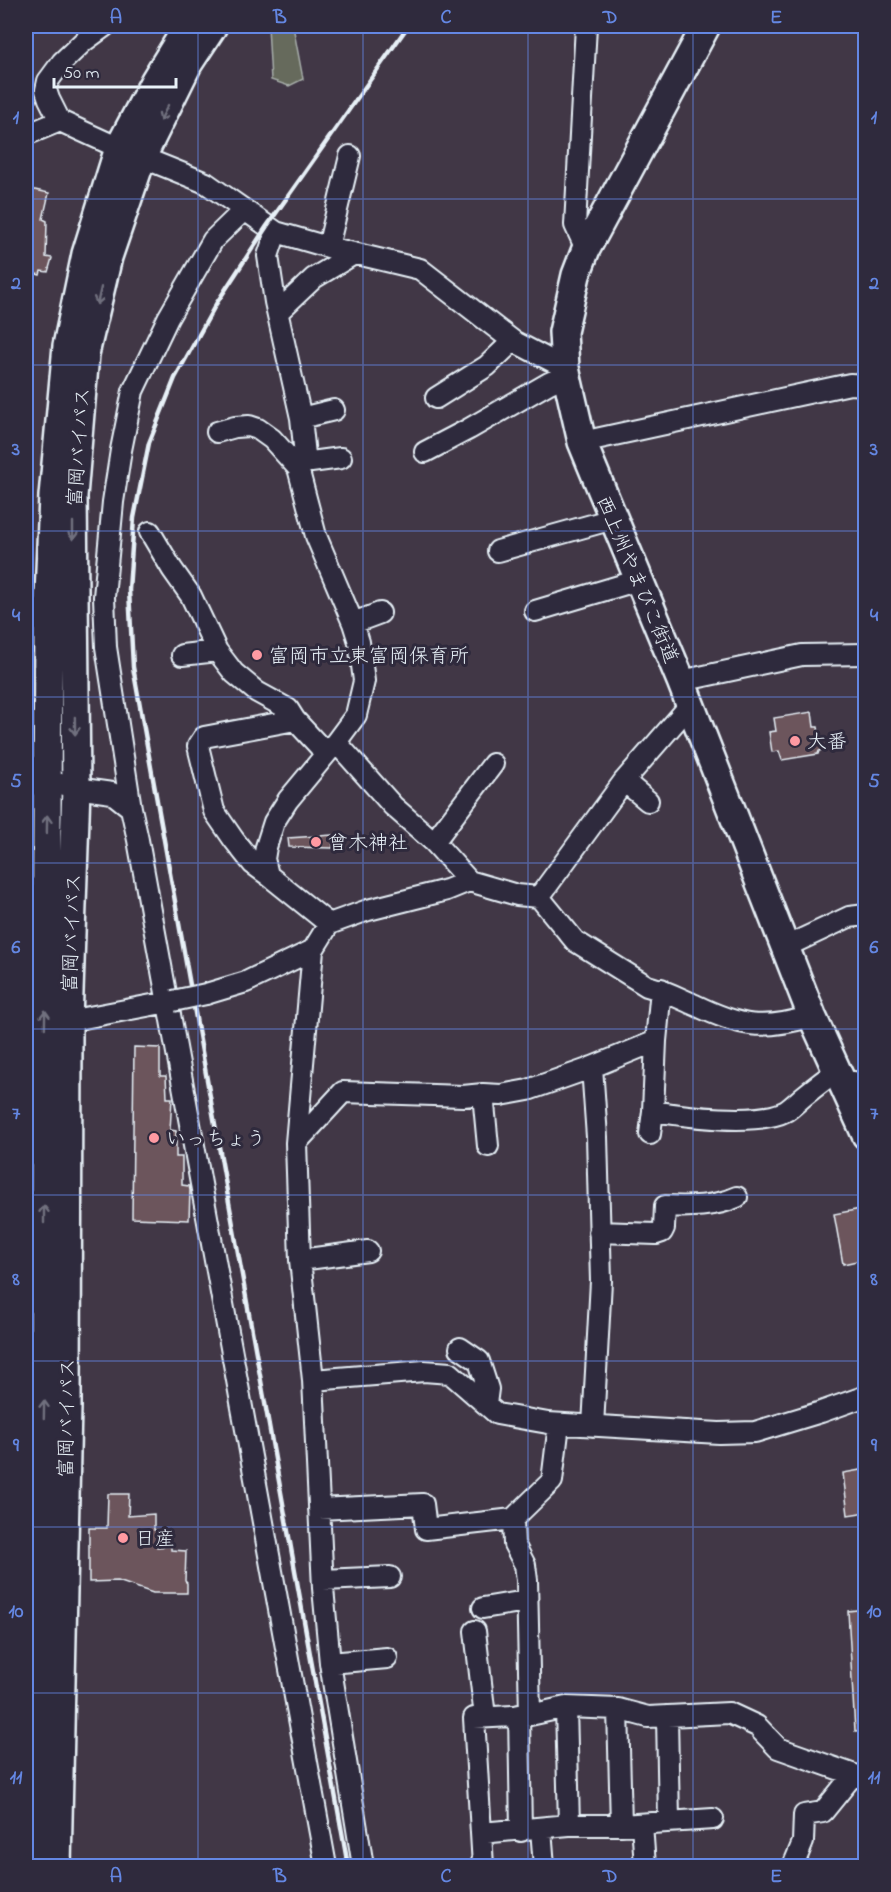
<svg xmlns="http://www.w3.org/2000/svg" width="891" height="1892" font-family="'Indie Flower','Klee One',sans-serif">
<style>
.green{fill:#666a5c;stroke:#a7aeaa;stroke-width:1.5}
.building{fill:#6c555b;stroke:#e8f1f8;stroke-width:1.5}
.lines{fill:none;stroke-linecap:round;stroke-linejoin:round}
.minor-casing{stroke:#e8f1f8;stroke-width:24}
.highway-casing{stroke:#e8f1f8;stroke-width:32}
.minor{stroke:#2f2a3d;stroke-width:20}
.highway{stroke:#2f2a3d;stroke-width:27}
.rail{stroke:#e8f1f8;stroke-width:4.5}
.minor-bridge-casing{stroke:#e8f1f8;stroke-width:24;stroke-linecap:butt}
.minor-bridge{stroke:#2f2a3d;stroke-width:20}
.oneway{stroke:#70707e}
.grid{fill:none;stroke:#6487e3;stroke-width:1.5;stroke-opacity:0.55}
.poi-dot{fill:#ff9aa2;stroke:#2f2a3d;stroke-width:2}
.labels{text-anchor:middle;stroke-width:6;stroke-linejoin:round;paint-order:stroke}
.street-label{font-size:20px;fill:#e8f1f8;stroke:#2f2a3d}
.poi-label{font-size:20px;fill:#e8f1f8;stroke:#2f2a3d;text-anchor:start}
.neatline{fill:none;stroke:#6487e3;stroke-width:2}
.grid-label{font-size:20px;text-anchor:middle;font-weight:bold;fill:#6487e3}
</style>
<rect width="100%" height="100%" fill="#413746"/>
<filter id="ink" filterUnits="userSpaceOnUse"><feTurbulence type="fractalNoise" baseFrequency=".0167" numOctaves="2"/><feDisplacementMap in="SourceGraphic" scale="12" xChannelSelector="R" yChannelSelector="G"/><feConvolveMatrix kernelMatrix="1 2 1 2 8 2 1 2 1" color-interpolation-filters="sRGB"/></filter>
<g filter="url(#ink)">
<!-- green -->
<path class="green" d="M268,26H293L303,79L289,86L271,80Z"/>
<!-- building -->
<path class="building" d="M26,188L49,193L43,219L47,221L46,257L52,258L48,272L41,271L40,275L26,271Z
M812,712L814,727H818L822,750L819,751L818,754L782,760L779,751L772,752L769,732L776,731L774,718Z
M333,835V848L289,847L288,838Z
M134,1047L160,1048V1076H166L167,1098H172L170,1130L176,1131V1157H182V1185L189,1186L190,1190L189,1220L132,1218Z
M866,1208V1259L843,1264L834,1214Z
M866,1469V1512L848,1515L843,1473Z
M108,1494H129L128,1516L154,1514V1530H157V1547L171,1546V1550L186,1551L185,1581L187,1583V1593H153L118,1581L89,1582V1528H107Z
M866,1609V1731H855L848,1611Z"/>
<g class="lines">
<defs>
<path id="minor" d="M105,26L83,42L62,62L48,81L46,90L49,99L60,121L119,148L206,183L276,232L328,247L420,269L513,341L565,368
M586,26L575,225L586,249
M26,135L60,121
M244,210L213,240L168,318L133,391L121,450L113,502L104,597L106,647L131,808L138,840L326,1866
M276,232L268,256L275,302L301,418L305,455L298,468
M328,247L350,156
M278,312L314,278L354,254
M436,398L487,366L513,341
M301,418L334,410
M217,432L235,427L249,426L258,429L272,439L298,468L316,536L353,623L359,642L364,681L356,715L336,742L288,800L274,822L266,847L264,859L268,875L329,924
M582,442L850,384L866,385
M425,452L469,429L549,383L567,375
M302,460L311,462L341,458
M150,532L172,569L191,596L217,651L224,660L234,673L257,692L288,709L295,720L320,747L324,755
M498,551L613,519
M535,611L639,580
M353,623L380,613
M182,655L217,651
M681,681L802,655L866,654
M336,742L393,806L434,842L469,881
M624,781L648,801
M26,786L48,781L76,788L112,793L131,808
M434,842L493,764
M268,875L253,864L234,840L214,811L198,746L204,737L295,720
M539,897L624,781L690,705
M785,947L849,917L866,915
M206,994L246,982L313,950
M68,1021L173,1001
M592,1067L597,1137L601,1281L593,1426
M842,1082H854L866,1087
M483,1094L488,1146
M653,1111C684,1116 758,1126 786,1111C792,1107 798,1101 804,1096C815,1087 825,1079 837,1071
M650,1134L653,1111L656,1041
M296,1143L343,1092L463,1096L483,1094L501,1095L528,1090L585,1070L656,1041L661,989
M599,1232L656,1234L662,1232L664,1228L665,1206C689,1207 715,1207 737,1197
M300,1260L368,1251
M460,1348L479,1361L488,1389L486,1404
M313,1380L424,1371L450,1373L497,1414L548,1423L719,1433L755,1432L821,1412L866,1396
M319,1509L423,1504L426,1529L513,1519L552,1481L559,1424
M513,1519L514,1544L525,1565L527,1580L530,1715
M323,1580L390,1577
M483,1608L526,1601
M475,1631L485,1717
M330,1663L387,1658
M566,1707L569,1825
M618,1709L621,1825
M519,1715L521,1831
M667,1716L669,1822
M642,1824L645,1866
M541,1829L544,1866
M481,1833L569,1825H621L713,1819
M363,1866L330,1663L323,1588L313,1380L300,1260L296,1143L313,950L329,924L368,910L447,890L469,881L517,895L539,897L575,941L647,986C664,990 679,998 695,1005C741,1027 762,1031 812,1016
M483,1866L474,1718L530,1715L566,1707L618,1709L648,1717L729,1713L757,1726L778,1748L866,1779
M793,1866L803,1842L804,1815L823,1812L853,1775"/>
<path id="highway" d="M706,26L586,249L576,275L563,332L565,368L582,442L591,464L681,681L812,1016L866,1135
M35,1866L44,1406L48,620L53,496L67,346L86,254L119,148L155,80L188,26
M57,1866L67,1406L68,1021L76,788L73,496L85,354L108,257L142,157L188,64L213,26"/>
</defs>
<!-- minor casing -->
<use href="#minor" class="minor-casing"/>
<!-- highway casing -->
<use href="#highway" class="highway-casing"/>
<!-- minor -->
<use href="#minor" class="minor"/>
<!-- highway -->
<use href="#highway" class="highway"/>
<!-- rail -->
<path class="rail" d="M348,1866L133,667L129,590L134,518L149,443L175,378L216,304L267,226L408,26"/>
<defs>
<path id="minor-bridge" d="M173,1001L206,994"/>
</defs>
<!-- minor-bridge casing -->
<use href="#minor-bridge" class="minor-bridge-casing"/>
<!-- minor-bridge -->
<use href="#minor-bridge" class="minor-bridge"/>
</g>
<!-- one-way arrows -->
<defs><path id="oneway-shaft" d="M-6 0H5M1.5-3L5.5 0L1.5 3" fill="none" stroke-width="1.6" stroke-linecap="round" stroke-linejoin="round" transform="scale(1.5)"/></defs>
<g class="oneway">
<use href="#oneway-shaft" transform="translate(164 113) rotate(117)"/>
<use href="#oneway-shaft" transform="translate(99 296) rotate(103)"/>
<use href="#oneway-shaft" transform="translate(73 531) rotate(90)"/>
<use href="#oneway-shaft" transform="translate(75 726) rotate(89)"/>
<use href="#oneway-shaft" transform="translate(47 824) rotate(-89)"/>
<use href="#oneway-shaft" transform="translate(45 1019) rotate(-89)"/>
<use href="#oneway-shaft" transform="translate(44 1214) rotate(-90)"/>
<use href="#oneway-shaft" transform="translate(44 1409) rotate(-89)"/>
</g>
</g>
<!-- grid -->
<path class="grid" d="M198,26V1866M363,26V1866M528,26V1866M693,26V1866M26,199H866M26,365H866M26,531H866M26,697H866M26,863H866M26,1029H866M26,1195H866M26,1361H866M26,1527H866M26,1693H866"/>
<!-- markers -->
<g class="poi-dot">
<circle cx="257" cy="655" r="6"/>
<circle cx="795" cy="741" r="6"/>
<circle cx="316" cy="842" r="6"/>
<circle cx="154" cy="1138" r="6"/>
<circle cx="123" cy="1538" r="6"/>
</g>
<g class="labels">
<!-- street labels -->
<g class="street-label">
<text transform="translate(78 447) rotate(-86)" y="7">富岡バイパス</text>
<text transform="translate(638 579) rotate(67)" y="7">西上州やまびこ街道</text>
<text transform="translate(71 933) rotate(-88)" y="7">富岡バイパス</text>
<text transform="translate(66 1418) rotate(-89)" y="7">富岡バイパス</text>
</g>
<!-- poi labels -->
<g class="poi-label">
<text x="269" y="662">富岡市立東富岡保育所</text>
<text x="807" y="748">大番</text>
<text x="328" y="849">曾木神社</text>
<text x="166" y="1145">いっちょう</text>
<text x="135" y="1545">日産</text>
</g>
</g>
<!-- margin -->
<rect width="891" height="1892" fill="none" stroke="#2f2a3d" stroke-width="66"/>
<!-- scale -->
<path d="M54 78v9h122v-9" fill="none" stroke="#e8f1f8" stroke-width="3"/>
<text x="63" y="78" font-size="18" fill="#e8f1f8" stroke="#2f2a3d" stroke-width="4.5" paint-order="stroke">50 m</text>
<rect x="33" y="33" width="825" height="1826" class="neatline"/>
<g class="grid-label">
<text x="116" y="23">A</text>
<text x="280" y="23">B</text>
<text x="446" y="23">C</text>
<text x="610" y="23">D</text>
<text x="776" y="23">E</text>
<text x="16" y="123">1</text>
<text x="874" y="123">1</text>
<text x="16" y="289">2</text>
<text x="874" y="289">2</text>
<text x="16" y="455">3</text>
<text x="874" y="455">3</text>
<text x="16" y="621">4</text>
<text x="874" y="621">4</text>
<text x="16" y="787">5</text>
<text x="874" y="787">5</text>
<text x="16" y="953">6</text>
<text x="874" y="953">6</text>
<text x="16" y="1119">7</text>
<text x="874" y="1119">7</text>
<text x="16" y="1285">8</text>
<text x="874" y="1285">8</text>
<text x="16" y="1451">9</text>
<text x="874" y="1451">9</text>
<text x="16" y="1617">10</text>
<text x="874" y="1617">10</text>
<text x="16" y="1783">11</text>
<text x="874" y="1783">11</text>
<text x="116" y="1882">A</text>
<text x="280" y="1882">B</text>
<text x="446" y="1882">C</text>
<text x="610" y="1882">D</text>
<text x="776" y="1882">E</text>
</g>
</svg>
